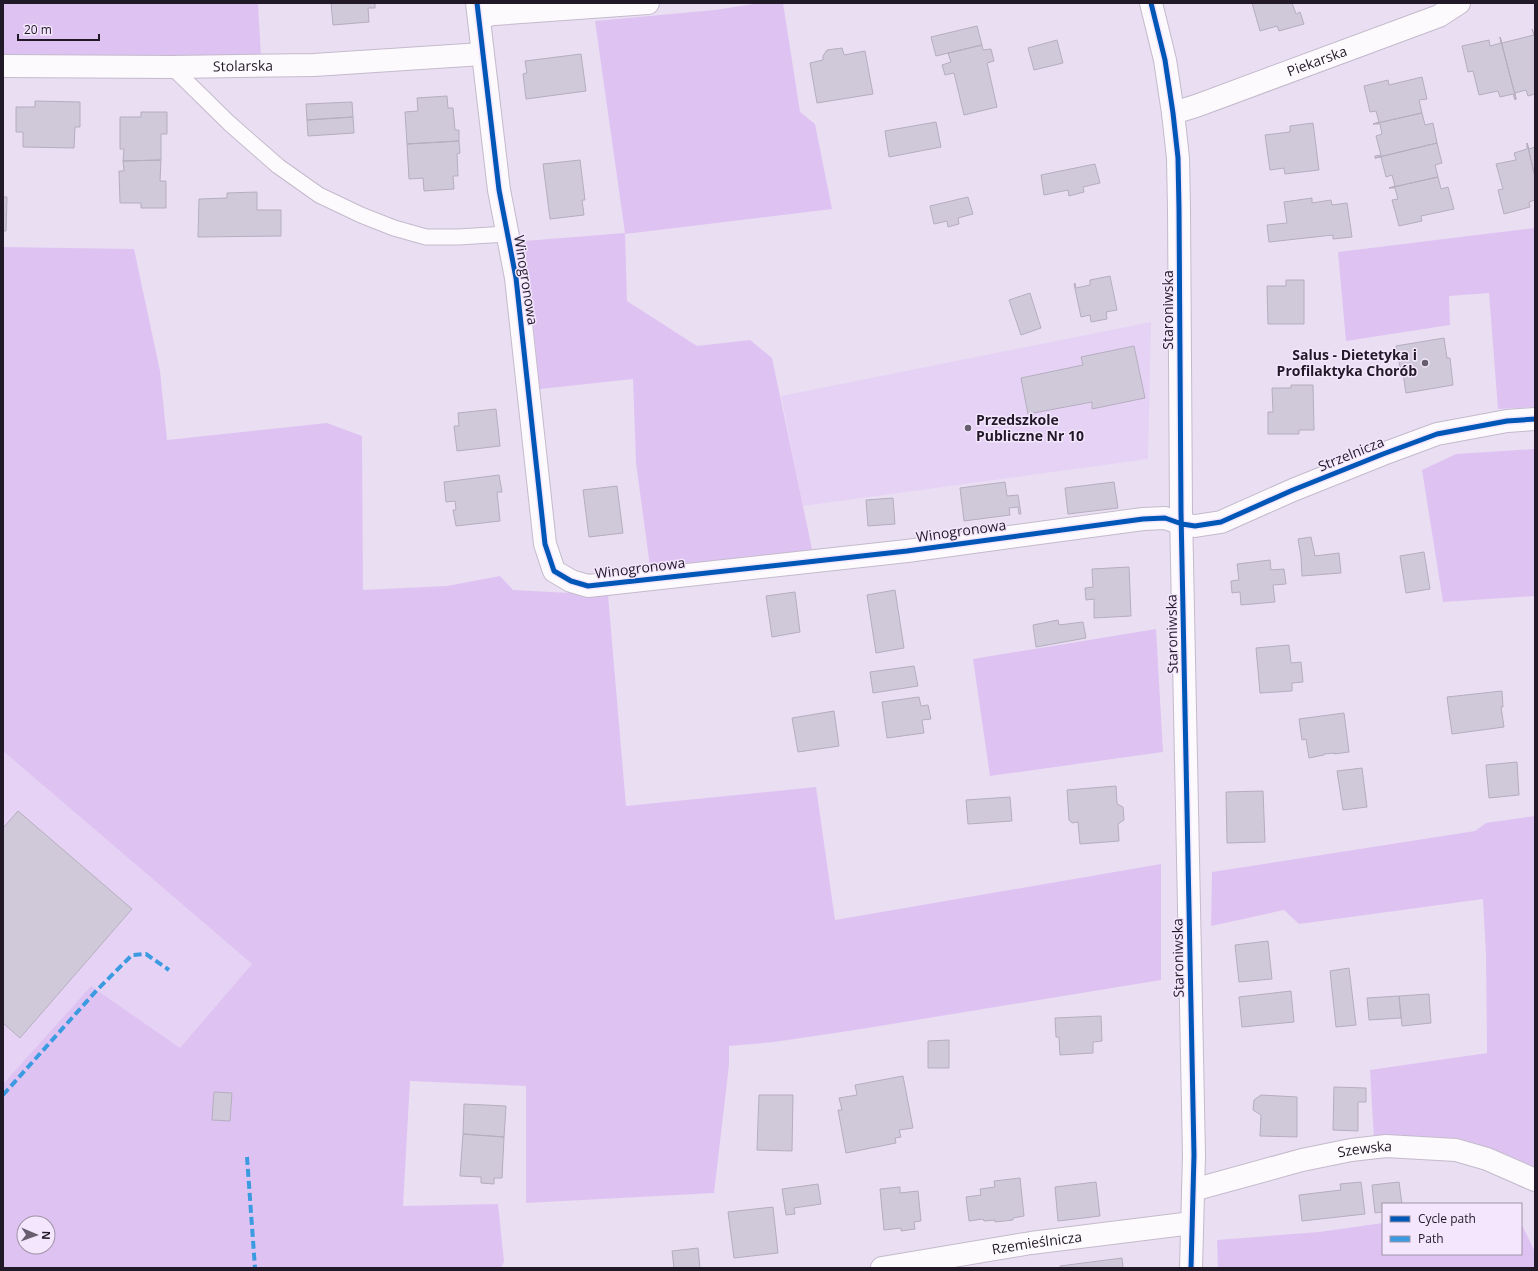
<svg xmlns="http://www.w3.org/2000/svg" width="1538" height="1271" font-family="'Open Sans',sans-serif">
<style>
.built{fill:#e6d2f5}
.green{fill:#dec3f2;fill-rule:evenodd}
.building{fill:#d0c9da;stroke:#b5aebf}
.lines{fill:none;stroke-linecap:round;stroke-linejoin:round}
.service-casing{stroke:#c4bacc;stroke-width:17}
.minor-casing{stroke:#c4bacc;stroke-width:24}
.tertiary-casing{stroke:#c4bacc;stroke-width:24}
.service{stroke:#fcfafd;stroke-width:15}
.minor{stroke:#fcfafd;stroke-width:22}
.tertiary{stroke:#fcfafd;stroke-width:22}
.quiet{stroke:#3c9be0;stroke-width:4;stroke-dasharray:8 4;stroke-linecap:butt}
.cycleway-casing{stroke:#f3e6fd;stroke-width:8}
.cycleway{stroke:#0057b8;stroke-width:5}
.poi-dot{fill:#675e6e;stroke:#f3e6fd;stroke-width:1.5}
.labels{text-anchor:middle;stroke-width:3;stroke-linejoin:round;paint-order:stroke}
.street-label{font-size:14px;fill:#211927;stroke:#f3e6fd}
.poi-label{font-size:14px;font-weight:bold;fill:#211927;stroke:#f3e6fd;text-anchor:end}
</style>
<rect width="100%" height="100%" fill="#eadef3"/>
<!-- built -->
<path class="built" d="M1151,322L1148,459L803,506L781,396Z
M3,751L252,964L180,1049L91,986L3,1084Z"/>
<!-- green -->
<path class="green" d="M3,3H258L261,58L3,56Z
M760,3H783L800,112L815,124L832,209L625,234L627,301L697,346L750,340L772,358L813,554L651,574L636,463L633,379L540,389L524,241L625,233L595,21L715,10Z
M1535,228V407L1498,409L1489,293L1449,296L1450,325L1346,341L1338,252Z
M3,247L134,249L160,371L167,440L327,423L362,436L363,590L447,586L500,576L513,590L608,595L626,806L816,787L835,920L1161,864V980L855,1030L774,1042L729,1046V1065L714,1193L526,1203V1086L410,1081L403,1206L498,1204L504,1262L501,1268H3V1084L91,986L180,1048L252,964L3,751ZM24,1223H48V1247H24Z
M1535,449V596L1443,602L1422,470L1456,454Z
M1156,629L1163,752L990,776L973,659Z
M1535,816V1172L1478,1148L1436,1137L1374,1140L1370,1070L1487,1053L1486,954L1483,899L1299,924L1284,910L1211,926L1212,872L1475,831L1486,823Z
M1383,1223V1254H1521V1225H1522L1535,1252V1268H1218L1217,1240L1319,1232Z"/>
<!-- building -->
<path class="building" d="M331,3H375V8H368L369,22L333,25Z
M1252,3H1292L1296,14L1300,12L1304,24L1279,31L1277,26L1260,31Z
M977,26L982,45L936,56L931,37Z
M1532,29L1535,38V94L1528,96L1526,90L1515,93L1516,99L1500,37L1502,43L1534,35Z
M1500,37L1516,99L1515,100L1513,94L1500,97L1498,91L1479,95L1473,71L1468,72L1462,46L1489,40L1490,46L1501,43Z
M1057,40L1063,63L1034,70L1028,48Z
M982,45L983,50L991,49L994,61L987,63L997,107L964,115L954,73L945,75L942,65L951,62L948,53Z
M842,48L844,55L865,51L873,94L817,103L810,63L823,60V56L827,50Z
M581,54L586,91L526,99L523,74L527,73L525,61Z
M1422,77L1427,99L1419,100L1422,113L1373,124L1379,122L1376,111L1370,112L1364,86L1388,80L1389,85Z
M447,96L448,108H453L455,130H459V141L407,144L405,112L418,111L417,98Z
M35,101L80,102V127H75L74,148L23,147V132H16V107H35Z
M352,102L353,117L307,120L306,104Z
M141,112H167V134H161V160L123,161L124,149H120V117H141Z
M1422,113L1425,125L1433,123L1437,143L1375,158V156L1381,155L1376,136L1382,134L1380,124H1373Z
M353,117L354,133L308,136L307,120Z
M936,122L941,147L889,157L885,131Z
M1313,123L1319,170L1285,174L1284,168L1270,170L1265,135L1290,132V126Z
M459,141L460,153L457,154L458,176H453L454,189L424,191L423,178L409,179L407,144Z
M1437,143L1442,163L1435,165L1438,177L1389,188L1395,186L1392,175L1386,177L1381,157L1375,158Z
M1527,143L1535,177V200L1529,202L1530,207L1504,214L1498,190L1503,189L1496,164L1516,160L1514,153L1527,149Z
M1527,143L1529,149L1535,147V177Z
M161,160L160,181H166V208H141V203H120L119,171H124L123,161Z
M580,160L585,200H582L584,215L550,219L543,164Z
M1095,164L1100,183L1083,187L1084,192L1069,196L1068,190L1044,195L1041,175Z
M1438,177L1441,189L1448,187L1454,209L1421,216L1422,221L1399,226L1392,200L1398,199L1395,188H1389Z
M257,192V210H281V236L198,237L199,199L227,198V193Z
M3,197H7L6,231H3Z
M968,197L973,214L958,218L959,224L948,227L947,221L934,224L930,206Z
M1312,198V203L1331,200L1332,205L1347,203L1352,237L1333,239V235L1269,242L1267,225L1287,223L1284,202Z
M1110,276L1117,310L1106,312L1107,319L1091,322L1090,315L1081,317L1074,284L1075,283L1076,288L1090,285V280Z
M1286,280H1304V324H1268L1267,286H1286Z
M1030,293L1041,328L1021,335L1009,300Z
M1444,338L1447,358H1450L1453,385L1406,393L1402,367H1400L1396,346Z
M1134,346L1145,398L1092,409V402L1028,414L1021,378L1083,365L1081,357Z
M1291,385H1313L1314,430H1299V434H1268V412H1273L1272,388H1291Z
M496,409L500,446L457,451L454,426H459L458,413Z
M499,475L502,492H497L500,521L456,526L453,510H456L455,501L446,502L444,482Z
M1005,482L1007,496L1018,495L1021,514H1019L1018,507L1009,508L1010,515L964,521L960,488Z
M1114,482L1118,508L1068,514L1065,488Z
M617,486L623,533L589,537L583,490Z
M893,498L895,524L868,526L866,500Z
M1311,537L1315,556L1339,553L1341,573L1302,576L1301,557L1298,539Z
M1424,552L1430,589L1406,593L1400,556Z
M1270,560L1271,570L1284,569L1286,584L1273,585L1275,602L1241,605L1240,592L1232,593L1231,581L1239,580L1237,564Z
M1129,567L1131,616L1094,618V599L1086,600L1085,588L1093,587L1092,569Z
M895,590L904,648L876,653L867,595Z
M795,592L800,632L772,637L766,596Z
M1058,620L1059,625L1083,622L1086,638L1036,647L1033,625Z
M1289,645L1291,663L1301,662L1303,682L1292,683V691L1260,693L1256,648Z
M914,666L918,686L873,693L870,672Z
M1502,691L1503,707H1501L1504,727L1452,734L1447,697Z
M919,697L921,706L928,705L931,719L922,720L924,733L887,738L882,702Z
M834,711L839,746L798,752L792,718Z
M1344,713L1349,752L1334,754L1335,753L1324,754V755L1309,758L1306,739L1302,740L1299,719Z
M1517,762L1519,795L1489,798L1486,765Z
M1362,768L1367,807L1343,810L1337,771Z
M1116,786L1117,804L1123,807L1124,820L1118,824L1119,841L1080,844L1078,822L1072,823L1069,820L1067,790Z
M1263,791L1265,842L1227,843L1226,792Z
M1010,797L1012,821L968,824L966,800Z
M18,811L132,909L20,1038L3,1023V828Z
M1268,941L1272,979L1239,982L1235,945Z
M1349,968L1356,1025L1336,1027L1330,971Z
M1291,991L1294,1022L1242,1027L1239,997Z
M1429,994L1431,1023L1402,1026L1399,996Z
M1399,996L1401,1018L1369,1020L1367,998Z
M1101,1016L1102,1041L1093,1042V1053L1060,1055L1059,1037H1056L1055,1018Z
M949,1040V1068H928V1041Z
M903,1076L913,1128L899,1130L901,1137L895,1138L896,1143L846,1153L838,1110H842L839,1098L857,1095L855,1085Z
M1334,1087L1366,1088V1102H1358V1131L1333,1130Z
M214,1092L232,1093L230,1121L212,1120Z
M759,1095H793L792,1151L757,1150Z
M1261,1095L1297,1097V1137L1260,1136L1261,1115L1253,1110L1254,1100Z
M464,1104L506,1106L504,1137L463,1134Z
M463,1134L504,1137L502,1178H494V1184L481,1183V1177L460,1176Z
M1020,1178L1024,1216L1013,1218V1220L995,1222V1220L984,1221L983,1219L969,1221L966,1197L981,1195L980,1189L995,1187L994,1181Z
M1096,1182L1100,1216L1058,1221L1055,1187Z
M1361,1182L1365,1214L1302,1221L1299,1195L1341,1190L1340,1184Z
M1399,1182L1402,1204H1383V1212L1375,1213L1372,1185Z
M818,1184L821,1204L794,1208L795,1214L786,1215L782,1189Z
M900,1187V1193L918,1191L921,1221L914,1222L915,1229L901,1231V1228L884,1230L880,1189Z
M773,1207L778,1253L734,1258L728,1212Z
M698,1248L700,1268H674L672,1251Z
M1122,1258L1123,1268H1060V1266Z"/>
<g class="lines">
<defs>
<path id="service" d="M172,67L229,123L278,166L319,195L361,215L394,228L426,237H458L507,234"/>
<g id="minor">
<path d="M477,3L499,190L516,278L545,544L554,571L571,581L588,586L907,551L1143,519L1165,518L1182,524L1195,526L1221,522L1293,490L1383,454L1437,434L1507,421L1535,419"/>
<path d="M479,17L494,14L648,3"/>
<path id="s1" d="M3,66L172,67L314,65L482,54"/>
<path id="s2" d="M1173,113L1196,106L1439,16L1459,3"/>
<path id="s3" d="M1193,1190L1302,1160L1351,1150L1386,1146L1456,1150L1487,1159L1535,1180"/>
<path id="s4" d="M882,1268L1031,1243L1192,1223"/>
</g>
<path id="tertiary" d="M1151,3L1165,60L1173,113L1178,158L1179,209L1181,512L1194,1155L1191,1268"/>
</defs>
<!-- service casing -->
<use href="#service" class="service-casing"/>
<!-- minor casing -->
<use href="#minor" class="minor-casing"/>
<!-- tertiary casing -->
<use href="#tertiary" class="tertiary-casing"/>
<!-- service -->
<use href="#service" class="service"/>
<!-- minor -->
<use href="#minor" class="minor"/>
<!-- tertiary -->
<use href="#tertiary" class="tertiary"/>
<!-- quiet -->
<path class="quiet" d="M3,1095L97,990L132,955L146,954L169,970
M247,1157L255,1268"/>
<defs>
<path id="cycleway" d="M477,3L499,190L516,278L545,544L554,571L571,581L588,586L907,551L1143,519L1165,518L1182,524L1195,526L1221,522L1293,490L1383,454L1437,434L1507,421L1535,419
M1151,3L1165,60L1173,113L1178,158L1179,209L1181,512L1194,1155L1191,1268"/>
</defs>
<!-- cycleway casing -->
<use href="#cycleway" class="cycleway-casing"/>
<!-- cycleway -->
<use href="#cycleway" class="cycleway"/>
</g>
<!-- markers -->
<g class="poi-dot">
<circle cx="1425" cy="363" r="4"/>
<circle cx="968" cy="428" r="4"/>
</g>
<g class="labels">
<!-- street labels -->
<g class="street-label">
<text dy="5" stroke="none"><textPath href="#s2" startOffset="153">Piekarska</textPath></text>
<text dy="5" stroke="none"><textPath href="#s1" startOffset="240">Stolarska</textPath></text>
<text transform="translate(526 280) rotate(81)" y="5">Winogronowa</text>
<text transform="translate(1168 310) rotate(-90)" y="5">Staroniwska</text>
<text transform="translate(1351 454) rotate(-22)" y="5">Strzelnicza</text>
<text transform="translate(961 531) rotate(-8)" y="5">Winogronowa</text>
<text transform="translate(640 568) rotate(-7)" y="5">Winogronowa</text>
<text transform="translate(1172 634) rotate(-91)" y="5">Staroniwska</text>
<text transform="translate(1178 958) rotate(-91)" y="5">Staroniwska</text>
<text dy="5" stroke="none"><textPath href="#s3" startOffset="177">Szewska</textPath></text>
<text dy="5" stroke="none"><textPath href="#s4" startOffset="157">Rzemieślnicza</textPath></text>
</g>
<!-- poi labels -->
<g class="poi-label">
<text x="1417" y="360">Salus - Dietetyka i<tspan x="1417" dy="16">Profilaktyka Chorób</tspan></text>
<text x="976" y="425" text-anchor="start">Przedszkole<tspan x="976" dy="16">Publiczne Nr 10</tspan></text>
</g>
</g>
<!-- border -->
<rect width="1538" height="1271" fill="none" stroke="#211927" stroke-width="8"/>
<!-- legend -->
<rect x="1382" y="1203" width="140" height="52" fill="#f3e6fd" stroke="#9f94a7"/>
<rect x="1390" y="1216" width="20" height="6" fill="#0057b8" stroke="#9f94a7"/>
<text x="1418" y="1223" font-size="12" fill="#211927">Cycle path</text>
<rect x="1390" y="1236" width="20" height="6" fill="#3c9be0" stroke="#9f94a7"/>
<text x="1418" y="1243" font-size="12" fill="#211927">Path</text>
<!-- north arrow -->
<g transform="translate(36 1235) rotate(92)"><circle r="19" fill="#f3e6fd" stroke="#9f94a7"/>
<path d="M0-3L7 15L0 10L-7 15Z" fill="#675e6e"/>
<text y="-6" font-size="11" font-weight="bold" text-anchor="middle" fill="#211927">N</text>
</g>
<!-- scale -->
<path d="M18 34v6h81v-6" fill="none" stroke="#211927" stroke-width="2"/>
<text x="24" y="34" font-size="12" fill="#211927" stroke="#f3e6fd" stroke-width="3" paint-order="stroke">20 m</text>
</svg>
